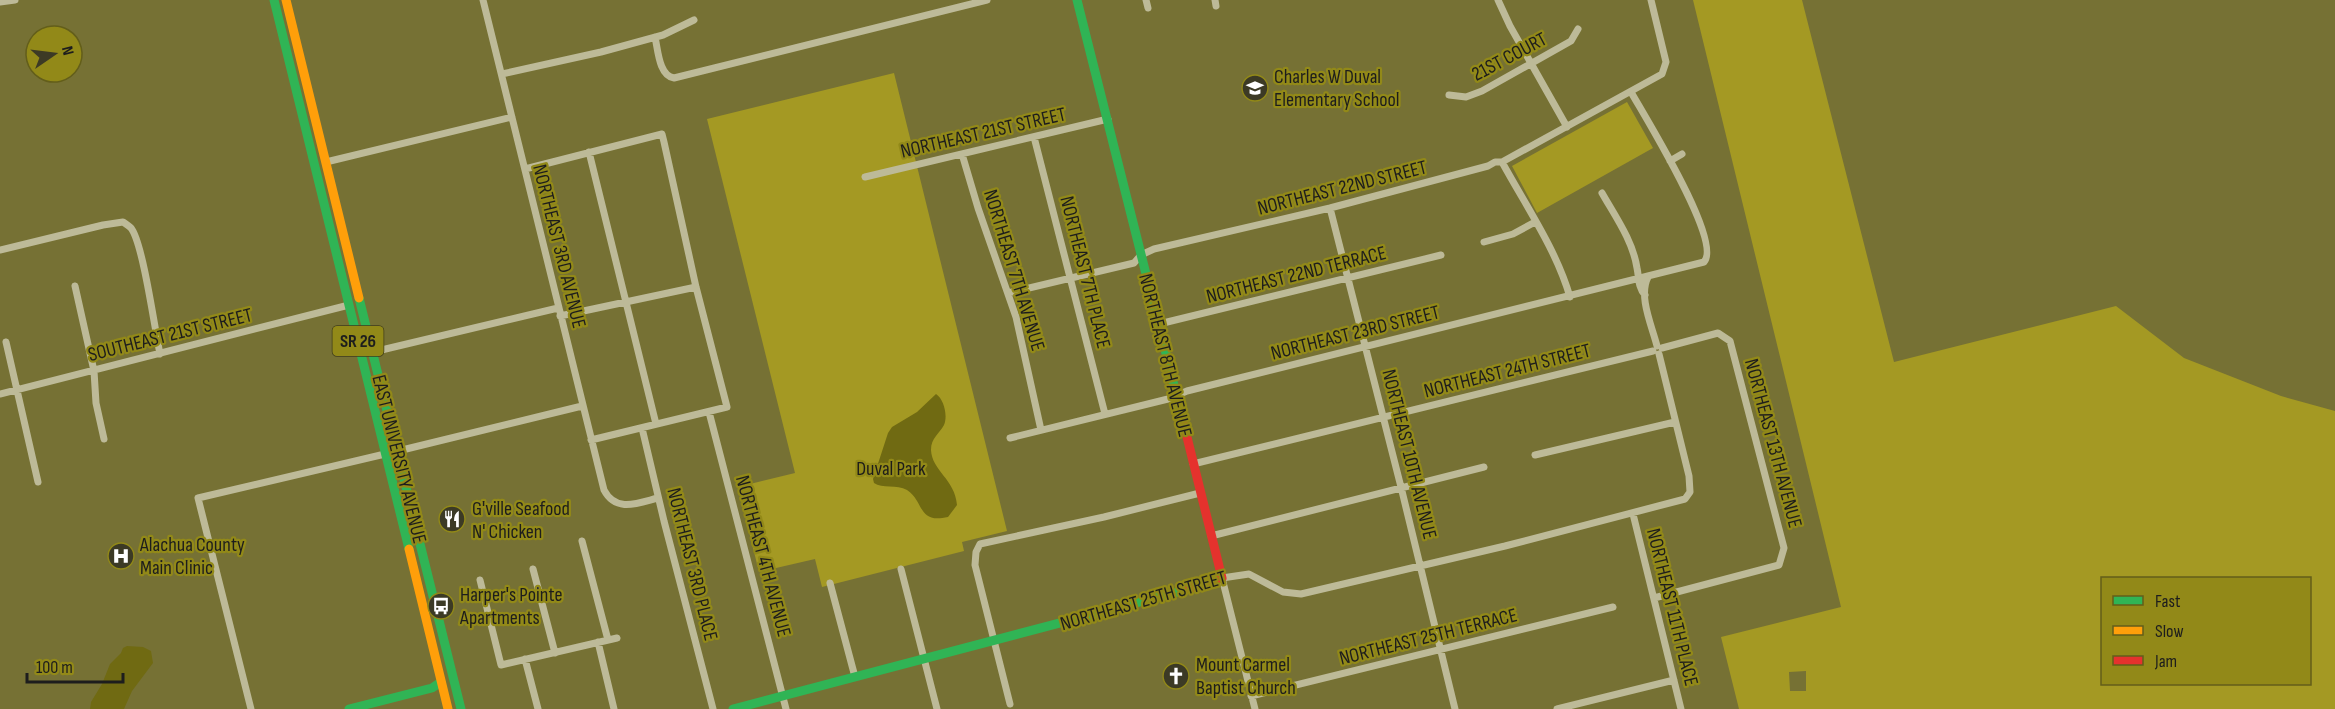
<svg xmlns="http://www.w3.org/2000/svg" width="2335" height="709" font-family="'Sofia Sans Condensed',sans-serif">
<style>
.green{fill:#a49923;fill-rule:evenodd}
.water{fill:#706a12}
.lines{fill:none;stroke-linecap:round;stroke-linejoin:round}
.street{stroke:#bdba98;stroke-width:7}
.fast{stroke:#30b455;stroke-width:9}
.slow{stroke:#ff9f0a;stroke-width:9}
.jam{stroke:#e5322d;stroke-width:9}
.labels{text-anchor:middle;stroke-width:4.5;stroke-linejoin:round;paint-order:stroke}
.shield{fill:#928918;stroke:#403d1c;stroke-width:1.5}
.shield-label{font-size:18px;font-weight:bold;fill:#1d1d1d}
.street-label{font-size:20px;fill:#1d1d1d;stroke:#928918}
.poi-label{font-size:20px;fill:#1d1d1d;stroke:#928918;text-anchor:start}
.park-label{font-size:20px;fill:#1d1c1a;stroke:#928918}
</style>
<rect width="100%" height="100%" fill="#767134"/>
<!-- green -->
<path class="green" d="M1693,0H1802L1894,362L2116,306L2184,358L2281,396L2335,411V709H1739L1721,637L1841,607ZM2102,578H2310V684H2102ZM1806,671V691H1790L1789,672Z
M894,73L1007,531L962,542L964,551L822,587L815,559L759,572L738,487L795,473L707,119Z
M1627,102L1653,148L1537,213L1512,166Z"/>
<!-- water -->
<path class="water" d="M936,394C944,399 948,416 944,425C939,434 931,438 931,450C932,471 955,479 957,505L948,517C917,524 925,502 907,490C897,484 882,489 874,483L873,479L888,433L892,427L917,412Z
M127,646L143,647L151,651L153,663L132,691L124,709H90L91,702L102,684L110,664L121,653L123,648Z"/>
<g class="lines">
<!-- street -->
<path class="street" d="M483,0L604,490C616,513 638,503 658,498
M1146,0L1148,8
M1215,0L1216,6
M1498,0L1510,26L1567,127
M0,2L15,0
M655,37C658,50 659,76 674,78L987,0
M502,74L601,52L663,35L694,20
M1449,95L1466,97L1482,91L1571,41L1578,29
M1034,137L1105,414
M589,152L656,424
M962,154L978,208L1016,317L1041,430
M1670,161L1682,154
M326,162L512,117
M1502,162C1526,206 1556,249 1570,297
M525,169L662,134L664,142L696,287L727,407L591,440
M865,177L1108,119
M1602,193C1615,216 1633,241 1637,268C1639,277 1638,288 1645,295
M1330,208L1401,487L1455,709
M1484,242L1513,234L1535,222
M0,250L103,225L123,222C126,224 129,226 131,228C143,243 155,331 160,354
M1648,277C1638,296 1652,326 1657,346
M75,286L94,371L96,403L104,439
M1008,293L1134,263L1141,255L1154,249L1330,208L1488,166L1495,162H1502L1662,74L1666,62L1651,0
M560,316L696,287
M1159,324L1441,255
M6,342L38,482
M373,352L558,308
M0,394L349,305
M709,412L786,709
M642,428L664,521L713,709
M1010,438L1168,399L1187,391L1704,262C1723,242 1645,117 1631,92
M398,451L582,406
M1535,455L1675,422
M1193,464L1653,351
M1633,514L1681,709
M1211,536L1484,467
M582,541L608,640
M533,569L555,653
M901,569L937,709
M480,580L501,665L617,638
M830,583L855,677
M1654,598L1779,565L1784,548L1730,341L1718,333L1662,348
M598,642L614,709
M525,659L538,709
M1251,696L1613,607
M1010,704L975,565L976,552L980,544L1104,517L1200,493
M251,709L198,498L385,454
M1255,709L1222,578L1249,574L1283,592L1301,594L1505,546L1685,499L1690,492L1689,476L1659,354
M1557,709L1674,680"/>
<!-- fast -->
<path class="fast" d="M274,0L409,549
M1077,0L1184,425
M359,298L461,709
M349,709L432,688L441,682
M733,709L1189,589"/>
<!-- slow -->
<path class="slow" d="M286,0L359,298
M409,549L448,709"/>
<!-- jam -->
<path class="jam" d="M1184,425L1222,578L1189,589"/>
</g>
<!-- icons -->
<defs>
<symbol id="school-disc" viewBox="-11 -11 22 22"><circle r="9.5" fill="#3c3a25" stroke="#928918"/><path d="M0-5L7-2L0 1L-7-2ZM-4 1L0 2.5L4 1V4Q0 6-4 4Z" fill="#fff"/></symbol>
<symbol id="restaurant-disc" viewBox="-11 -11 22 22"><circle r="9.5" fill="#3c3a25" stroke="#928918"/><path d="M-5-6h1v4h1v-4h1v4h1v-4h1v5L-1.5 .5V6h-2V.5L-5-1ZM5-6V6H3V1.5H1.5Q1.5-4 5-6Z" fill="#fff"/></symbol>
<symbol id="hospital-disc" viewBox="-11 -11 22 22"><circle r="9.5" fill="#3c3a25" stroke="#928918"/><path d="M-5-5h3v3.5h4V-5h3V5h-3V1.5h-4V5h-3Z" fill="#fff"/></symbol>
<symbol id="bus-disc" viewBox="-11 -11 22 22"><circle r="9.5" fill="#3c3a25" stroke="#928918"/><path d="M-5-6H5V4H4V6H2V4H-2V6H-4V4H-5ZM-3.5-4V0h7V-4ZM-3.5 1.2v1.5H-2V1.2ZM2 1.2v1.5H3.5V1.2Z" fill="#fff"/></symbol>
<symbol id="church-disc" viewBox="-11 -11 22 22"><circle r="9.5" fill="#3c3a25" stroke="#928918"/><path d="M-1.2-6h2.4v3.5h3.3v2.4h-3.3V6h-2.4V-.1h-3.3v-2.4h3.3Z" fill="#fff"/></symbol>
</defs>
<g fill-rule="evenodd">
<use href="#school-disc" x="1240" y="73" width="30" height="30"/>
<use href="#restaurant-disc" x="437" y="504" width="30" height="30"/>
<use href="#hospital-disc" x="106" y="541" width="30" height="30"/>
<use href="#bus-disc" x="426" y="591" width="30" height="30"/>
<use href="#church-disc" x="1161" y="661" width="30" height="30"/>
</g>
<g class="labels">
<!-- shield labels -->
<rect class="shield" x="332.5" y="326" width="51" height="30" rx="4.5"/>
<g class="shield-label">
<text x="358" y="347">SR 26</text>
</g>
<!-- street labels -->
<g class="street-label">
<text transform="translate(1509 56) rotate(-28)" y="7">21ST COURT</text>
<text transform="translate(983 132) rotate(-13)" y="7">NORTHEAST 21ST STREET</text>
<text transform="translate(1342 187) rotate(-14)" y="7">NORTHEAST 22ND STREET</text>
<text transform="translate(560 246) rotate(76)" y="7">NORTHEAST 3RD AVENUE</text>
<text transform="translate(1015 270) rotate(73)" y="7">NORTHEAST 7TH AVENUE</text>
<text transform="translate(1086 272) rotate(76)" y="7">NORTHEAST 7TH PLACE</text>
<text transform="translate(1296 274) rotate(-14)" y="7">NORTHEAST 22ND TERRACE</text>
<text transform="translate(1355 332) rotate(-14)" y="7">NORTHEAST 23RD STREET</text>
<text transform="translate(170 334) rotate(-14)" y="7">SOUTHEAST 21ST STREET</text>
<text transform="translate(1166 355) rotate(76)" y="7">NORTHEAST 8TH AVENUE</text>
<text transform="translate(1507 370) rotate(-14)" y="7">NORTHEAST 24TH STREET</text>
<text transform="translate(1774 443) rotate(75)" y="7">NORTHEAST 13TH AVENUE</text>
<text transform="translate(1410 454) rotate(76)" y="7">NORTHEAST 10TH AVENUE</text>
<text transform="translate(400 459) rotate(76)" y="7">EAST UNIVERSITY AVENUE</text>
<text transform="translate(764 556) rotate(75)" y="7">NORTHEAST 4TH AVENUE</text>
<text transform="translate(693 564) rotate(76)" y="7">NORTHEAST 3RD PLACE</text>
<text transform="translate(1143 600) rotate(-16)" y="7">NORTHEAST 25TH STREET</text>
<text transform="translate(1673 607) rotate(76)" y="7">NORTHEAST 11TH PLACE</text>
<text transform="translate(1428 636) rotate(-14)" y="7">NORTHEAST 25TH TERRACE</text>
</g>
<!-- poi labels -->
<g class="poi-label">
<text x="1274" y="83">Charles W Duval<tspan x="1274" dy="23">Elementary School</tspan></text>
<text x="472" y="515">G'ville Seafood<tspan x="472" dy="23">N' Chicken</tspan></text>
<text x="140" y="551">Alachua County<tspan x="140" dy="23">Main Clinic</tspan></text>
<text x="460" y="601">Harper's Pointe<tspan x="460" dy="23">Apartments</tspan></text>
<text x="1196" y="671">Mount Carmel<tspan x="1196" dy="23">Baptist Church</tspan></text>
</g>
<!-- park labels -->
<g class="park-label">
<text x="891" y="475">Duval Park</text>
</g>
</g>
<!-- legend -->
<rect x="2101" y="577" width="210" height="108" fill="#928918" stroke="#635e1a" stroke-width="1.5"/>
<rect x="2113" y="596" width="30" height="9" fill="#30b455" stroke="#635e1a" stroke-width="1.5"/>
<text x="2155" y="607" font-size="18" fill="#1d1d1d">Fast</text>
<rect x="2113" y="626" width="30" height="9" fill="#ff9f0a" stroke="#635e1a" stroke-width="1.5"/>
<text x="2155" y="637" font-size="18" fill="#1d1d1d">Slow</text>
<rect x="2113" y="656" width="30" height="9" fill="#e5322d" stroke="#635e1a" stroke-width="1.5"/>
<text x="2155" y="667" font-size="18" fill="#1d1d1d">Jam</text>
<!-- north arrow -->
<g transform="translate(54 54) rotate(76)"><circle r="28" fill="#928918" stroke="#635e1a" stroke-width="1.5"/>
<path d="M0-4.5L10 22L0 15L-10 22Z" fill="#3c3a25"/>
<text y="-9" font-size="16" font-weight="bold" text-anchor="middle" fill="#1d1d1d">N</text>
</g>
<!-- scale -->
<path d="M27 673v9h96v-9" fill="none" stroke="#1d1d1d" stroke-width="3"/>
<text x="36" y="673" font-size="18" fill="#1d1d1d" stroke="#928918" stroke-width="4.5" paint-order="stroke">100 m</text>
</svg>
